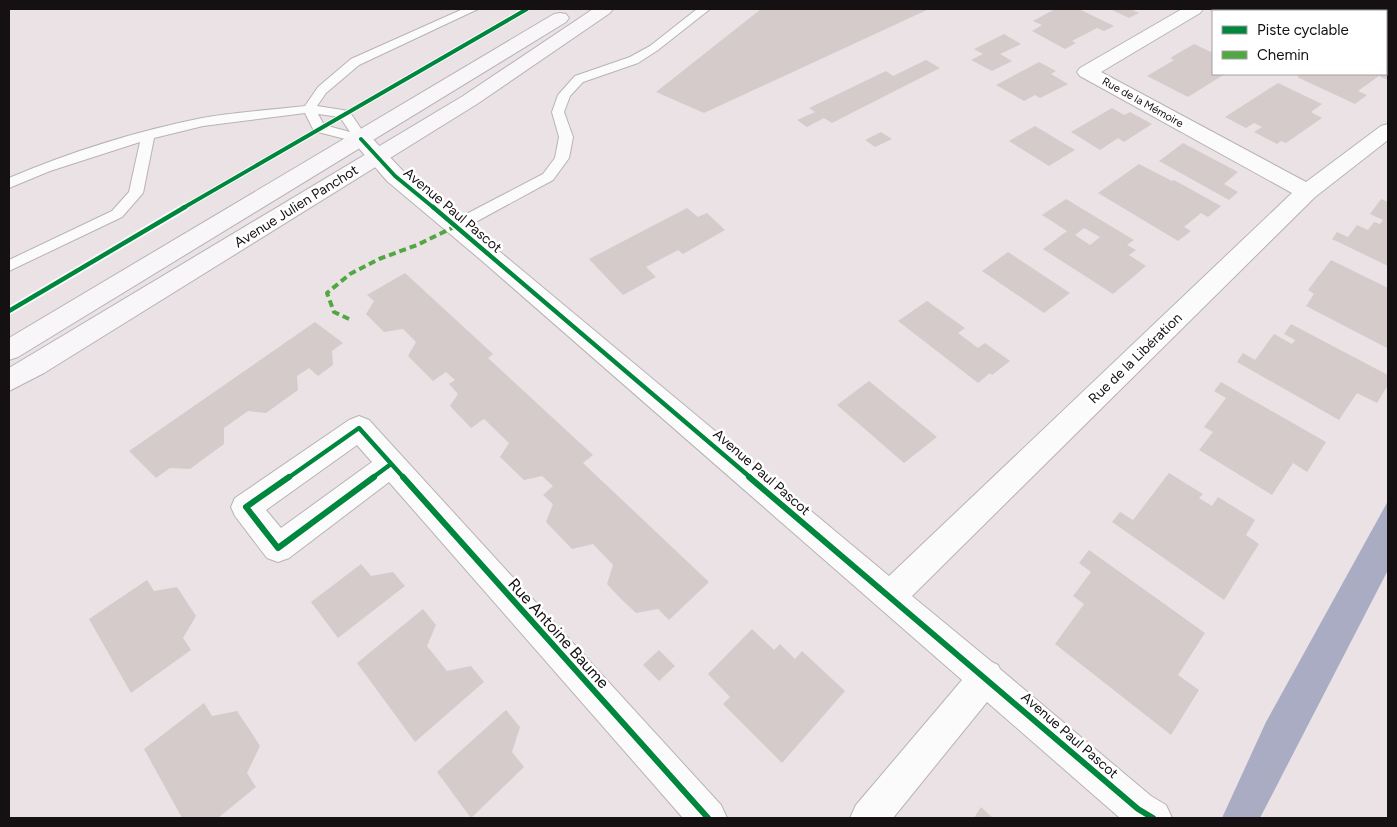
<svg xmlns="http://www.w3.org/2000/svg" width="1397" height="827" font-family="Figtree,sans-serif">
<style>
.water{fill:#aaacc3}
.building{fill:#d6cbcb;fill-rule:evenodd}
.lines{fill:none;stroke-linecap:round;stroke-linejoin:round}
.lane-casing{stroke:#b8b3b5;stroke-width:2}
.street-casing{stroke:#b8b3b5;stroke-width:2}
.secondary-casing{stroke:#b8b3b5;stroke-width:2}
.lane{fill:#fcfbfb;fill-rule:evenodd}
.street{fill:#fcfbfb;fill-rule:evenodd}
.secondary{fill:#f8f6f9;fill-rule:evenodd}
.quiet{stroke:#51a842;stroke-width:4;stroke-dasharray:7 4;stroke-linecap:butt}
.cycleway-far2-casing{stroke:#fff;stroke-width:6}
.cycleway-far1-casing{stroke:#fff;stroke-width:8}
.cycleway-casing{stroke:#fff;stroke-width:9}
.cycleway-far2{stroke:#00873e;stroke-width:4}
.cycleway-far1{stroke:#00873e;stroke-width:4.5}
.cycleway{stroke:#00873e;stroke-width:6}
.labels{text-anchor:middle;stroke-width:5;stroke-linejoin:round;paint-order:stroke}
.far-street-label{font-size:11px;fill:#151012;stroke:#fff}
.street-label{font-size:14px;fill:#151012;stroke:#fff}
.near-street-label{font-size:16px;fill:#151012;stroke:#fff}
</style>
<rect width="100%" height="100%" fill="#eae2e5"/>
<!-- water -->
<path class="water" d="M1388,501V570L1260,818H1222L1266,722Z"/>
<!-- building -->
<path class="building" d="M761,9H929L704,113L656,92Z
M1055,9H1079L1114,26L1104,31L1097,28L1072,41L1076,43L1065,49L1032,31L1042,25L1033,21Z
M1110,9H1130L1139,13L1129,18Z
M1288,9H1332L1328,11H1294Z
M1388,9V52L1386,51V11Z
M1004,34L1021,44L1000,54L1012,61L992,71L971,60L983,54L974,49Z
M1194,44L1213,53V74H1225L1188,97L1147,76L1174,60L1170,58Z
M926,60L940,68L832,123L824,118L807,127L797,120L815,112L809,108L886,71L893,76Z
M1039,62L1056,71L1051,74L1068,84L1040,98L1035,95L1024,101L996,85Z
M1386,65L1388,66V80L1379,76L1358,91L1367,95L1355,104L1297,77L1301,74H1386Z
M1278,83L1322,104L1311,112L1322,118L1286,143L1281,141L1277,144L1254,132L1262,127L1254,123L1246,128L1225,117Z
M1112,108L1124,115L1130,112L1152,124L1124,142L1118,138L1100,150L1071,132Z
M1035,126L1075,150L1049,166L1009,141Z
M881,132L892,139L875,147L865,140Z
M1183,143L1238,172L1224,184L1238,192L1229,200L1159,161Z
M1139,164L1172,181L1174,180L1221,206L1208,217L1201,213L1184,227L1191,231L1178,241L1098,193Z
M1066,199L1134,240L1127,245L1136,250L1129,255L1146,266L1113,294L1043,249L1067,231L1042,215ZM1084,228L1100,237L1090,245L1075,235Z
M1381,199L1388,202V266L1332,239L1337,232L1348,237L1357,225L1368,230L1374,222L1380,224L1383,220L1370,214Z
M687,208L698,217L707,213L725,230L683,254L678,250L646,267L656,277L623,295L589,259Z
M1008,252L1070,293L1044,313L982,271Z
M1331,260L1388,288V345L1387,348L1306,306L1314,294L1308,290Z
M405,273L493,354L488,358L593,455L583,463L709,582L669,620L658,609L636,613L621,599L607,584L613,565L593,544L572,549L546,522L553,504L543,495L553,486L542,476L524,480L500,457L509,443L484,419L471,428L450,406L458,394L449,384L455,380L446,372L433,381L408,356L416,342L403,329L384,332L366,314L374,301L367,295Z
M927,301L965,328L958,333L978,348L985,343L1010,361L992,375L990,373L978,383L898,321Z
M315,322L343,343L332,351L333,365L318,376L309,368L297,376L298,390L266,413L248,411L224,428V444L190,469L170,468L156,478L129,451Z
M1291,324L1388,375V385L1377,403L1357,393L1339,420L1237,362L1243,353L1255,360L1274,334L1292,344L1295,340L1284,334Z
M869,381L937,437L904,463L837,405Z
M1221,382L1326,442L1307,472L1293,463L1272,495L1199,450L1213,432L1204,427L1226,398L1214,391Z
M1169,473L1203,494L1199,498L1212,506L1218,497L1255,520L1246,535L1259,544L1224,600L1112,522L1120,512L1133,520Z
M1089,550L1205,633L1178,675L1199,690L1171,735L1055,644L1084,604L1073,596L1091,572L1079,563Z
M361,564L371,576L393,572L405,586L338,638L311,602Z
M147,580L154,591L177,587L196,616L183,638L191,650L131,693L89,619Z
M423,609L436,625L427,646L447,671L471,666L484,682L415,742L357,663Z
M752,629L774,650L780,644L795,659L802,651L845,691L782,763L723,704L730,697L708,674Z
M659,650L675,666L659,681L643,665Z
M204,703L212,716L237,711L255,738L260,746L247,773L256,787L218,818H182L144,749Z
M506,710L520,727L512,752L524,767L471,818L437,772Z
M981,807L993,818H974Z"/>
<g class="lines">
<defs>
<path id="lane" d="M463,9H478L359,65L326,93L317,106L349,111L368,139L366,142L361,143L314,131L305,113L203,126L154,138L143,193L122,217L9,271V260L112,211L129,192L140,142L50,171L9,188V178C70,152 137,131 202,118C236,112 271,110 305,106L318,87L351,59ZM318,114L340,117L350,132L324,125Z
M697,9H710L658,50L638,63L583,82L570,96L564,112L573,137L569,158L553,180L461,230H451L449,226L451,222L543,174L555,158L559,137L552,112L558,95L575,76L630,57L650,46Z"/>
<path id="street" d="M1182,9H1203L1200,13L1101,72L1306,182L1381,126L1388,124V140L1315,197L912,596L992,662L998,665L1000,669L1151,796L1166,805L1172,818H1120L987,702L893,818H850L856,805L962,680L481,260L387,181L351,139L354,134L361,133L368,134L403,171L889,576L1292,193L1080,76L1077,72L1080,68Z
M359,416L369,420L721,805L727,818H683L389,482L289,558L278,562L267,558L235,516L231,507L235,498L349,420ZM357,445L372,462L281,528L266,510Z"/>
<path id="secondary" d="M593,9H613L610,13L477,104L44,373L9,391V368L463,96Z
M560,13L566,14L569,18L566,22L18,357L9,360V338L554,14Z"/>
</defs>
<!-- lane casing -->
<use href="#lane" class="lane-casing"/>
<!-- street casing -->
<use href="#street" class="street-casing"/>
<!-- secondary casing -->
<use href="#secondary" class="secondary-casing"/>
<!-- lane -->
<use href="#lane" class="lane"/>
<!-- street -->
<use href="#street" class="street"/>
<!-- secondary -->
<use href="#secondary" class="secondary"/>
<!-- quiet -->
<path class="quiet" d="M349,319L334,312L327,293L350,274L379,259L417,245L456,226"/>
<defs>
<path id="cycleway-far2" d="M361,139L395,176L434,208
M183,208L527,9"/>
<path id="cycleway-far1" d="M433,207L751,478
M9,311L185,207
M288,478L359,428L404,478
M372,478L391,464"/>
<path id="cycleway" d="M289,477L246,507L278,548L374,477
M403,477L708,818
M749,477L1138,809L1153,818"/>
</defs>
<!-- cycleway-far2 casing -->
<use href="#cycleway-far2" class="cycleway-far2-casing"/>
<!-- cycleway-far1 casing -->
<use href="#cycleway-far1" class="cycleway-far1-casing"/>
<!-- cycleway casing -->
<use href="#cycleway" class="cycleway-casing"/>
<!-- cycleway-far2 -->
<use href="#cycleway-far2" class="cycleway-far2"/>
<!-- cycleway-far1 -->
<use href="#cycleway-far1" class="cycleway-far1"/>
<!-- cycleway -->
<use href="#cycleway" class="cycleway"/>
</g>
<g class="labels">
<!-- far-street labels -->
<g class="far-street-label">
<text transform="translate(1143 102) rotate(29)" y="4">Rue de la Mémoire</text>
</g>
<!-- street labels -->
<g class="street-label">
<text transform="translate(296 206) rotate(-32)" y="5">Avenue Julien Panchot</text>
<text transform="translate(453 210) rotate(40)" y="5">Avenue Paul Pascot</text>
<text transform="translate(1135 358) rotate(-44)" y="5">Rue de la Libération</text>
<text transform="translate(762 472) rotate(41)" y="5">Avenue Paul Pascot</text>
<text transform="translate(1070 735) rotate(41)" y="5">Avenue Paul Pascot</text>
</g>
<!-- near-street labels -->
<g class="near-street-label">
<text transform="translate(559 633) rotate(48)" y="6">Rue Antoine Baume</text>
</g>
</g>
<!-- border -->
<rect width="1397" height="827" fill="none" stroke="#151012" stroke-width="20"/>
<!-- legend -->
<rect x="1212" y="10" width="175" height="65" fill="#ffffff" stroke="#a19fa0"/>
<rect x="1222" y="26" width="25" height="8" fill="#00873e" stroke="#a19fa0"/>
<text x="1257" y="35" font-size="15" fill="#151012">Piste cyclable</text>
<rect x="1222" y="51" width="25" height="8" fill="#51a842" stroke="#a19fa0"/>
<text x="1257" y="60" font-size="15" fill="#151012">Chemin</text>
</svg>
